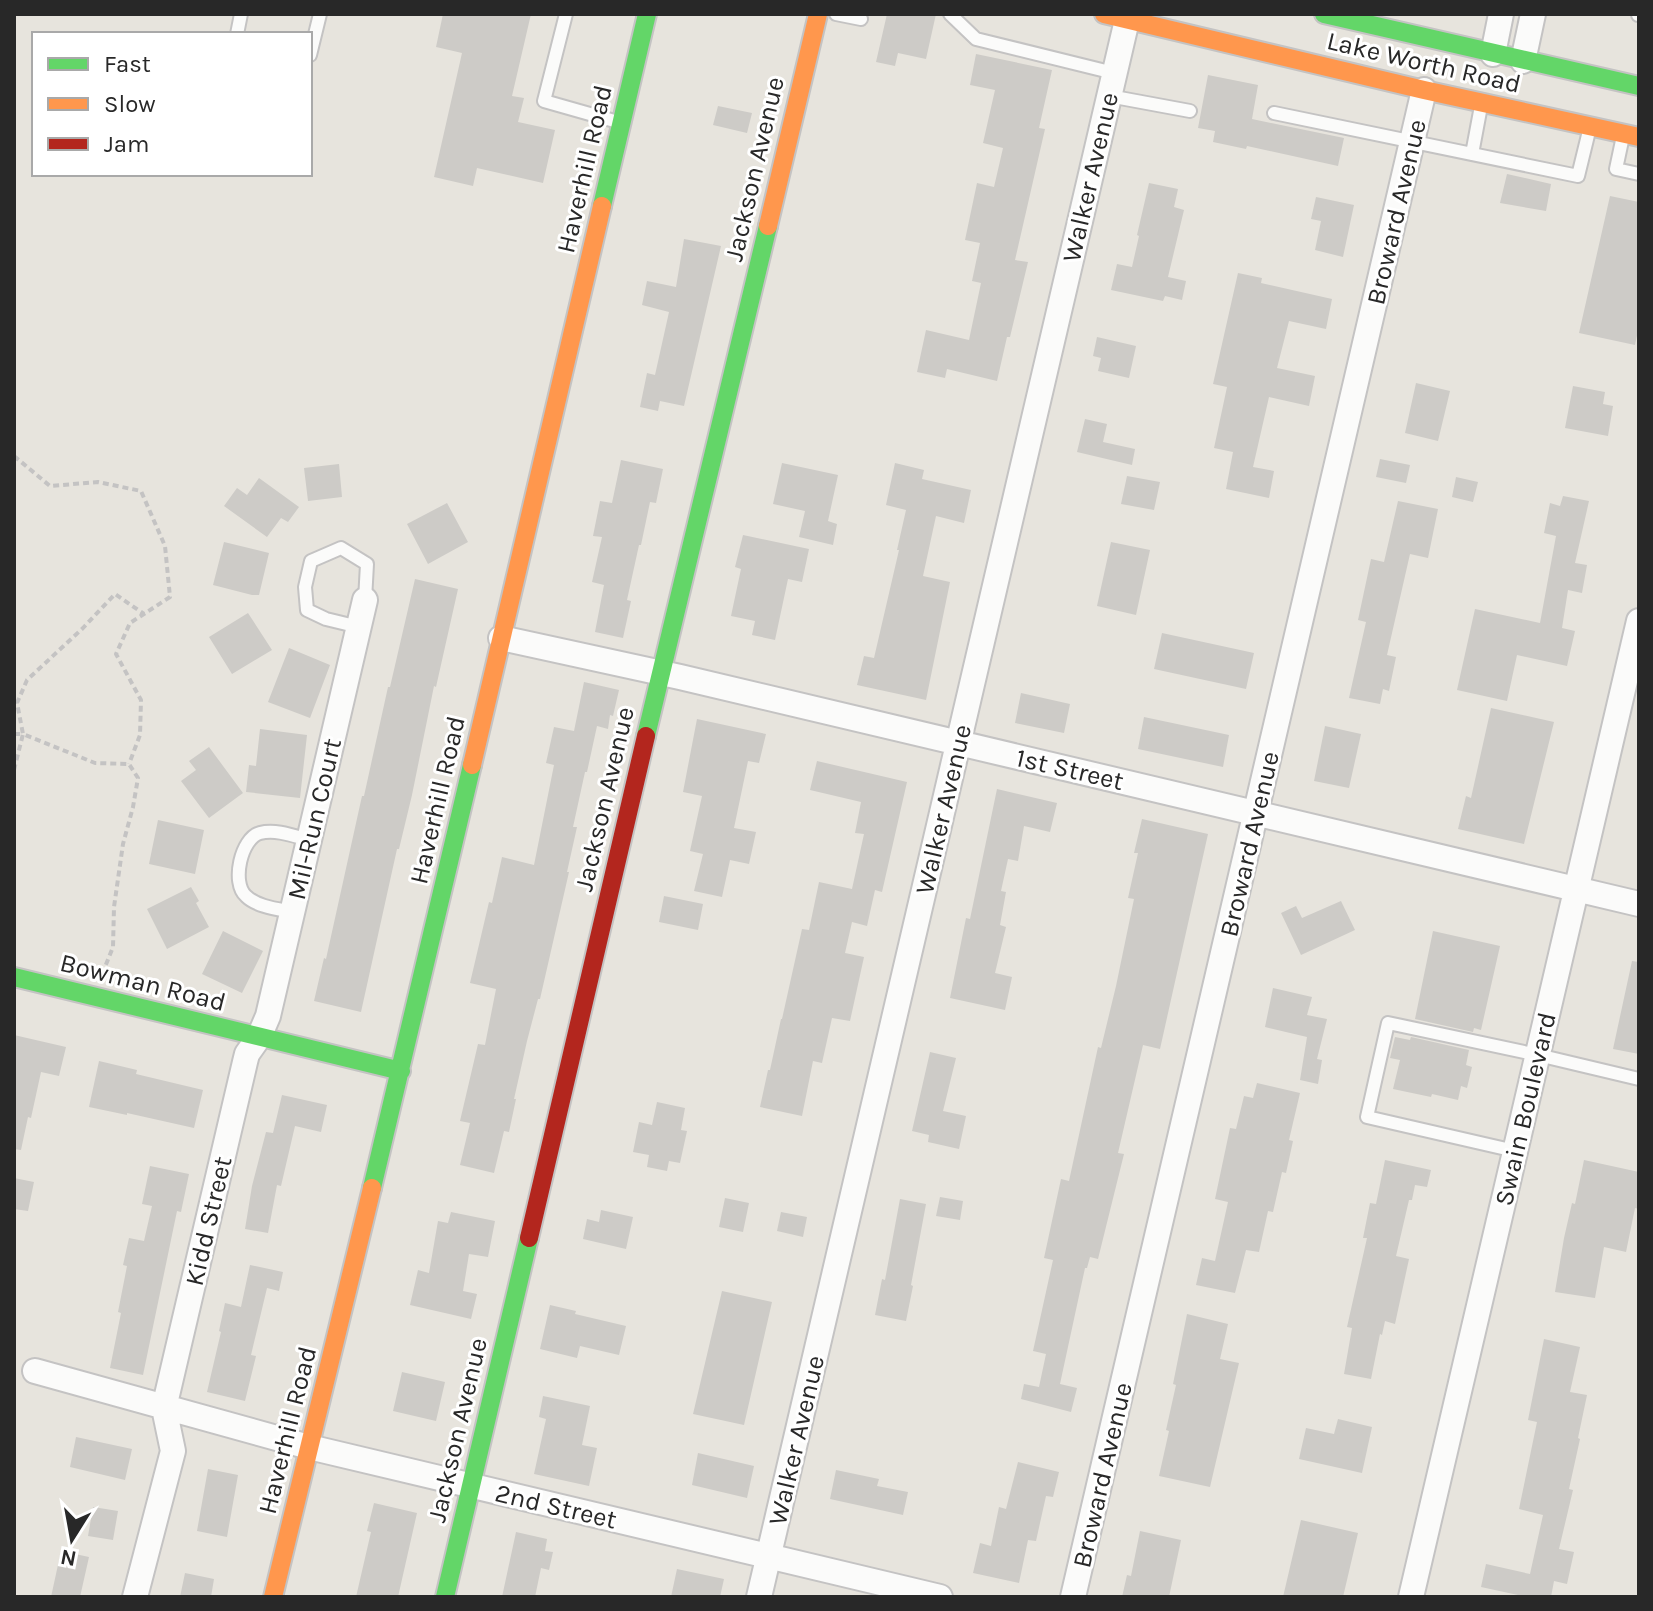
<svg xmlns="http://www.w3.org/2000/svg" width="1653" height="1611" font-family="Karla,sans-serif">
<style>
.building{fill:#cdcbc7}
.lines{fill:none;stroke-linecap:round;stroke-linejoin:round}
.lane-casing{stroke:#c4c3c3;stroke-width:16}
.street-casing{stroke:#c4c3c3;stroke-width:28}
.fast-casing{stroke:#c4c3c3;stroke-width:22}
.slow-casing{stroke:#c4c3c3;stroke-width:22}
.jam-casing{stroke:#c4c3c3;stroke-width:22}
.path{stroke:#c4c3c3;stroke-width:4;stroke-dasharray:6 4;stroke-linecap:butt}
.lane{stroke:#fbfbfa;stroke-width:12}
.street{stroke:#fbfbfa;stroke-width:24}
.fast{stroke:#63d668;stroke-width:18}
.slow{stroke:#ff974d;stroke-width:18}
.jam{stroke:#b3261e;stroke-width:18}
.labels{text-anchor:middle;stroke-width:6;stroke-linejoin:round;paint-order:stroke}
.street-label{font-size:26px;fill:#282828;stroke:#fff}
</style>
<rect width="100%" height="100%" fill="#e7e4dd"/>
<!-- building -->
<path class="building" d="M443,14H531L512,96L524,98L518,122L555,130L543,183L477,168L473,186L434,177L462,53L436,47Z
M887,14H936L926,59L898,53L895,66L876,62Z
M976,54L1052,70L1039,128L1045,129L1015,260L1028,262L1010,337H1007L997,381L947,369L945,378L917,372L926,330L969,340L981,283L972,281L980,243L965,240L977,183L994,187L1003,148L983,143L995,90L970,85Z
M1208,75L1258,85L1252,119L1344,138L1338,166L1247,146L1246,149L1213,142L1215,131L1198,128Z
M718,106L752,113L747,133L713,125Z
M1507,174L1551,184L1546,211L1500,203Z
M1149,183L1178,189L1174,207L1184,210L1168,277L1186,281L1182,300L1165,296L1163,301L1111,290L1117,264L1132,267L1139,236L1137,235Z
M1610,196L1639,202V326L1635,345L1579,333Z
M1316,197L1354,205L1343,257L1315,250L1321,221L1311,219Z
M684,239L721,246L684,406L660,401L658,411L640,407L647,373L655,375L669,312L642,305L647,281L676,287Z
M1238,273L1262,278L1261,283L1332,299L1326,329L1289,321L1277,368L1315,376L1309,406L1269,397L1253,467L1274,471L1269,498L1226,489L1233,452L1214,448L1227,387L1213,384Z
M1097,337L1136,346L1129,378L1098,371L1101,358L1093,356Z
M1416,383L1450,391L1438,441L1405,433Z
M1573,386L1605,392L1603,404L1613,406L1608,436L1565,428Z
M1085,419L1107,424L1103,442L1135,449L1132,465L1077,452Z
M1380,459L1410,465L1406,483L1376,477Z
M621,460L663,469L656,503L650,502L641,545H639L627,600L631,601L623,638L595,632L604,585L592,582L602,537L593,536L600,501L612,503Z
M782,463L838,475L828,521L837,524L833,545L799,537L805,511L773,504Z
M895,463L924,470L922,479L971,490L964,523L936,516L923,576L950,582L926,700L857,685L864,656L874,658L899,550H897L906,510L886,505Z
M339,464L342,497L308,501L304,468Z
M1127,476L1160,482L1154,510L1121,504Z
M1456,477L1478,482L1473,502L1452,497Z
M259,478L299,507L288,522L281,518L267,537L224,506L237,488L247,495Z
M1563,496L1589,501L1575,563L1587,565L1582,593L1568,590L1562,628L1575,631L1567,666L1517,655L1507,701L1457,690L1475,609L1540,623L1556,536L1544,533L1550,503L1560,506Z
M1398,501L1438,509L1428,558L1410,554L1387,655L1396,657L1389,691L1383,689L1380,704L1349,698L1366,622L1358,620L1371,559L1384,562Z
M447,503L468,542L428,564L407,524Z
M743,535L809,549L802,582L788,579L775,640L752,635L755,621L731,616L741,569L735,567Z
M224,542L269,553L259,595H252L213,585Z
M1111,542L1150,550L1136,615L1097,606Z
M415,579L458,589L436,687L434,686L412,795L399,849H397L361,1012L314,1001L324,958L326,959L362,796H364L388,687H390Z
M248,613L272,650L232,674L209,637Z
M1162,633L1254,653L1246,689L1154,669Z
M289,648L330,665L310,718L268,702Z
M584,682L619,690L613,716L610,715L608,729L597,726L587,772H585L573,827H577L567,872H569L540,999H538L527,1041L514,1099H516L509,1132L504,1131L494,1173L460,1165L470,1123L460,1121L478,1044L485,1045L496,989L470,983L489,902L492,903L502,857L534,865L554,765L546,763L554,727L574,731Z
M1021,693L1070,704L1064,733L1015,723Z
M1491,708L1554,722L1524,844L1458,829L1466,796L1471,798Z
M1144,717L1229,735L1223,767L1138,749Z
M697,719L766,734L759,763L748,761L734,828L756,832L749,864L730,860L722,897L694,891L703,854L690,851L702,796L683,792Z
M1325,726L1361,734L1349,788L1314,781Z
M260,729L307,735L300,798L246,792L249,765L256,766Z
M209,747L243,793L209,818L181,781L196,770L189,761Z
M817,761L907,782L882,892L875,890L867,926L852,922L845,953L864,957L850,1021L832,1018L822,1063L813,1061L802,1116L760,1107L768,1070H770L781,1019H782L802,929L809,930L819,882L852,889L864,834L855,833L861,802L810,790Z
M997,789L1057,803L1050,832L1024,826L1018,861L1008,859L1001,891L1006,892L1000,925L1006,927L995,973L1012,977L1005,1010L950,998L966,918L970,919Z
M1142,819L1208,834L1160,1049L1143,1045L1118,1153L1124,1154L1098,1259L1090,1257L1087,1268H1085L1060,1384L1077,1388L1071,1412L1021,1399L1024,1384L1039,1387L1046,1354L1033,1351L1053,1260L1044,1258L1061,1179L1069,1181L1098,1047L1101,1048L1116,986L1134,899L1128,898L1138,853H1134Z
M158,820L204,830L195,874L149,864Z
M191,887L199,901L196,903L209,927L167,949L147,909Z
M664,896L703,904L698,930L659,922Z
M1341,901L1355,930L1301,955L1281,913L1296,906L1302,918Z
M223,931L263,951L242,993L202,974Z
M1433,931L1500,946L1481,1030L1474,1028L1473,1032L1415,1019Z
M1632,961L1639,962V1054L1613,1049Z
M1273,988L1312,997L1307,1015L1327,1019L1317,1059L1322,1060L1318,1084L1300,1080L1307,1037L1265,1027Z
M14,1035L66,1047L59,1076L41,1072L31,1118L28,1117L21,1150L14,1149Z
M1395,1037L1410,1040L1411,1037L1469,1050L1466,1065L1472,1067L1467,1088L1461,1086L1458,1100L1432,1094L1431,1097L1393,1089L1400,1060L1390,1058Z
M930,1052L956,1058L943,1111L966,1116L959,1149L928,1142L929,1135L912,1131Z
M99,1061L137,1070L136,1074L203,1090L194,1128L127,1113V1115L89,1107Z
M1257,1083L1300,1093L1289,1140L1293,1141L1286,1173L1282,1172L1273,1212L1268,1211L1259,1252L1246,1250L1235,1293L1196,1285L1202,1258L1215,1261L1228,1202L1215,1199L1230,1128L1236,1129L1244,1096L1253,1098Z
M282,1095L327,1105L321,1132L295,1126L281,1186L277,1185L268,1233L245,1229L252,1186L266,1132L273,1133Z
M657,1102L685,1108L681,1130L687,1131L680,1163L669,1161L667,1171L647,1167L649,1155L633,1152L639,1122L652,1125Z
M1385,1160L1431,1170L1427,1187L1415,1185L1412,1200H1409L1396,1256L1409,1259L1395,1324L1385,1321L1382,1335L1380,1334L1371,1379L1344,1374L1352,1328L1347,1327L1367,1238H1363L1370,1203L1376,1204Z
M1584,1160L1639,1172V1209L1635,1208L1626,1252L1604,1247L1595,1298L1555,1292L1564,1238L1572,1203L1575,1204Z
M150,1166L189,1174L181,1212L177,1211L143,1375L110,1368L121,1313L118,1312L127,1266L123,1265L129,1238L144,1241L152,1206L142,1204Z
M14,1178L34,1182L28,1211L14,1209Z
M940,1197L963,1201L960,1220L936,1216Z
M725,1198L749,1203L743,1232L719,1227Z
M900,1199L926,1204L911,1285L913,1286L906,1321L875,1315L882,1279L885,1280Z
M601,1210L633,1217L626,1249L583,1239L587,1219L599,1222Z
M451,1212L495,1221L488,1257L469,1254L463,1291L477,1294L471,1319L410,1305L418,1270L429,1273L438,1221L448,1223Z
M781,1212L807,1217L803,1237L777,1231Z
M250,1265L283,1272L279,1291L267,1288L251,1355L256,1356L245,1401L207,1392L221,1332L219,1331L225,1303L241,1307Z
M722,1291L772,1302L744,1425L693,1414Z
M550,1305L576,1311L575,1314L626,1326L619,1355L580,1346L577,1358L540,1349Z
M1187,1314L1228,1324L1220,1359L1239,1363L1210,1487L1159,1476L1169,1431L1166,1430L1176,1385L1173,1384Z
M1544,1339L1580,1347L1570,1392L1587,1395L1578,1438L1580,1439L1569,1489L1573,1490L1559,1549L1574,1552L1567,1584L1554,1581L1551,1597H1527L1481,1587L1486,1564L1530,1574L1543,1515L1519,1509L1537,1422L1528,1420Z
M402,1372L445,1382L436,1421L393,1411Z
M543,1396L590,1406L582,1445L597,1448L589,1486L534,1474L546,1419L539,1417Z
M1338,1419L1372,1427L1362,1473L1299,1459L1306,1428L1334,1434Z
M76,1437L132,1449L125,1480L70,1467Z
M698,1453L754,1466L747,1498L692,1485Z
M1018,1462L1059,1472L1053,1497L1046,1496L1036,1541L1028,1540L1019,1583L973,1573L980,1543L991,1546L999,1507L1006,1509Z
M208,1469L238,1475L227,1537L197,1531Z
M836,1470L879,1479L877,1486L908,1492L903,1515L830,1499Z
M374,1503L417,1513L398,1597H356L371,1532L367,1531Z
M93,1507L118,1511L113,1540L88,1536Z
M1301,1520L1358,1533L1343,1597H1283Z
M1140,1531L1181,1540L1169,1597H1122L1127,1575L1131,1576Z
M516,1532L547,1539L545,1551L553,1552L549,1570L541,1568L535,1597H502Z
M61,1551L89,1557L80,1597H51Z
M677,1569L724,1579L720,1597H671Z
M185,1573L214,1579L211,1597H180Z"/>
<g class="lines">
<defs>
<path id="lane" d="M566,14L544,101L618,122
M836,14L861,19
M950,14L976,39L1114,73
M1638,15H1639
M237,34L241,14
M310,55L320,14
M1109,96L1190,111
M1274,113L1578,176L1589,131
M1623,136L1616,169L1639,174
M1472,154L1481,106
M359,627L326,619L307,610L305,587L311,561L341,548L367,564L365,600
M293,912C278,909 257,907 246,896C231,883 241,838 260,833C276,829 294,836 309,840
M1515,1151L1367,1117L1388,1023L1538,1055L1639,1079"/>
<path id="street" d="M1493,54L1501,14
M1523,61L1533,14
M501,638L680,677L1639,904
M35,1371L309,1447L940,1597
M135,1597L173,1451L164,1408L245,1062L247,1054L259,1037L268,1016L365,600
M759,1597L1127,20
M1073,1597L1424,90
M1411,1597L1639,621"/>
<path id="fast" d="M1324,14L1639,86
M602,206L647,14
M646,736L768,226
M14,977L401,1071
M372,1188L472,765
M445,1597L529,1238"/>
<path id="slow" d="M1104,14L1424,90L1639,137
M768,226L818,14
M472,765L602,206
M273,1597L372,1188"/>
<path id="jam" d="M529,1238L646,736"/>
</defs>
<!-- lane casing -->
<use href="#lane" class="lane-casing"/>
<!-- street casing -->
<use href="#street" class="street-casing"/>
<!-- fast casing -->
<use href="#fast" class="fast-casing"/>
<!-- slow casing -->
<use href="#slow" class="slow-casing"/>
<!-- jam casing -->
<use href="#jam" class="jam-casing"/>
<!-- path -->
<path class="path" d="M14,456L50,486L98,482L141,491L165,546L170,597L130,623L116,654L141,700L140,735L129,764
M14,734H23L17,703L27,680L83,628L115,594L144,614
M14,770L23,734L95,763L129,764L138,778L133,807L123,844L114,907L113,947L103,972"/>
<!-- lane -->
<use href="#lane" class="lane"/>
<!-- street -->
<use href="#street" class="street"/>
<!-- fast -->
<use href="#fast" class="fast"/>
<!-- slow -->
<use href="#slow" class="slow"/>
<!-- jam -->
<use href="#jam" class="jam"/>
</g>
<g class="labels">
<!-- street labels -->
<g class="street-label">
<text transform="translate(1424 62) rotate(13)" y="9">Lake Worth Road</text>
<text transform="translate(584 169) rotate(-77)" y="9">Haverhill Road</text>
<text transform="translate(754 169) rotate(-77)" y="9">Jackson Avenue</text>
<text transform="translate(1090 177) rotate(-77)" y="9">Walker Avenue</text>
<text transform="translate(1396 212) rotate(-77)" y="9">Broward Avenue</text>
<text transform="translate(1070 769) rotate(13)" y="9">1st Street</text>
<text transform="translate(604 799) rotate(-77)" y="9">Jackson Avenue</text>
<text transform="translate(437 800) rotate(-77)" y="9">Haverhill Road</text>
<text transform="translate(943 809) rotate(-77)" y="9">Walker Avenue</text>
<text transform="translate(314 819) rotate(-77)" y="9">Mil-Run Court</text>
<text transform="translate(1249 844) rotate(-77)" y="9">Broward Avenue</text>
<text transform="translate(143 982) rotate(14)" y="9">Bowman Road</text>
<text transform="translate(1525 1109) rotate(-77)" y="9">Swain Boulevard</text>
<text transform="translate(208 1221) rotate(-77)" y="9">Kidd Street</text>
<text transform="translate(287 1430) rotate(-76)" y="9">Haverhill Road</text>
<text transform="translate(457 1430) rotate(-77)" y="9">Jackson Avenue</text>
<text transform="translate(796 1440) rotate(-77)" y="9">Walker Avenue</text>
<text transform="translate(1102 1475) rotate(-77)" y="9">Broward Avenue</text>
<text transform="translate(556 1506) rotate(13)" y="9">2nd Street</text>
</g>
</g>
<!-- border -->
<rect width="1653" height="1611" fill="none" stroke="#282828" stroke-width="32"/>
<!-- legend -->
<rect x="32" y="32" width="280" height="144" fill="#ffffff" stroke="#a9a9a9" stroke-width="2"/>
<rect x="48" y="58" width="40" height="12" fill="#63d668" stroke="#a9a9a9" stroke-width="2"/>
<text x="104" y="72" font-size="24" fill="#282828">Fast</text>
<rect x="48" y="98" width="40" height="12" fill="#ff974d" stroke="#a9a9a9" stroke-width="2"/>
<text x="104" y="112" font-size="24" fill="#282828">Slow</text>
<rect x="48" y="138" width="40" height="12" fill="#b3261e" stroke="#a9a9a9" stroke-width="2"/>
<text x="104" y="152" font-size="24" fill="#282828">Jam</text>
<!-- north arrow -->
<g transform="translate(72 1539) rotate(191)" stroke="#ffffff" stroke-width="6" paint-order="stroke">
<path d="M0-6L14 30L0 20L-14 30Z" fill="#282828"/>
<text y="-12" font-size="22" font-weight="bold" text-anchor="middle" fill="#282828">N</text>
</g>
</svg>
